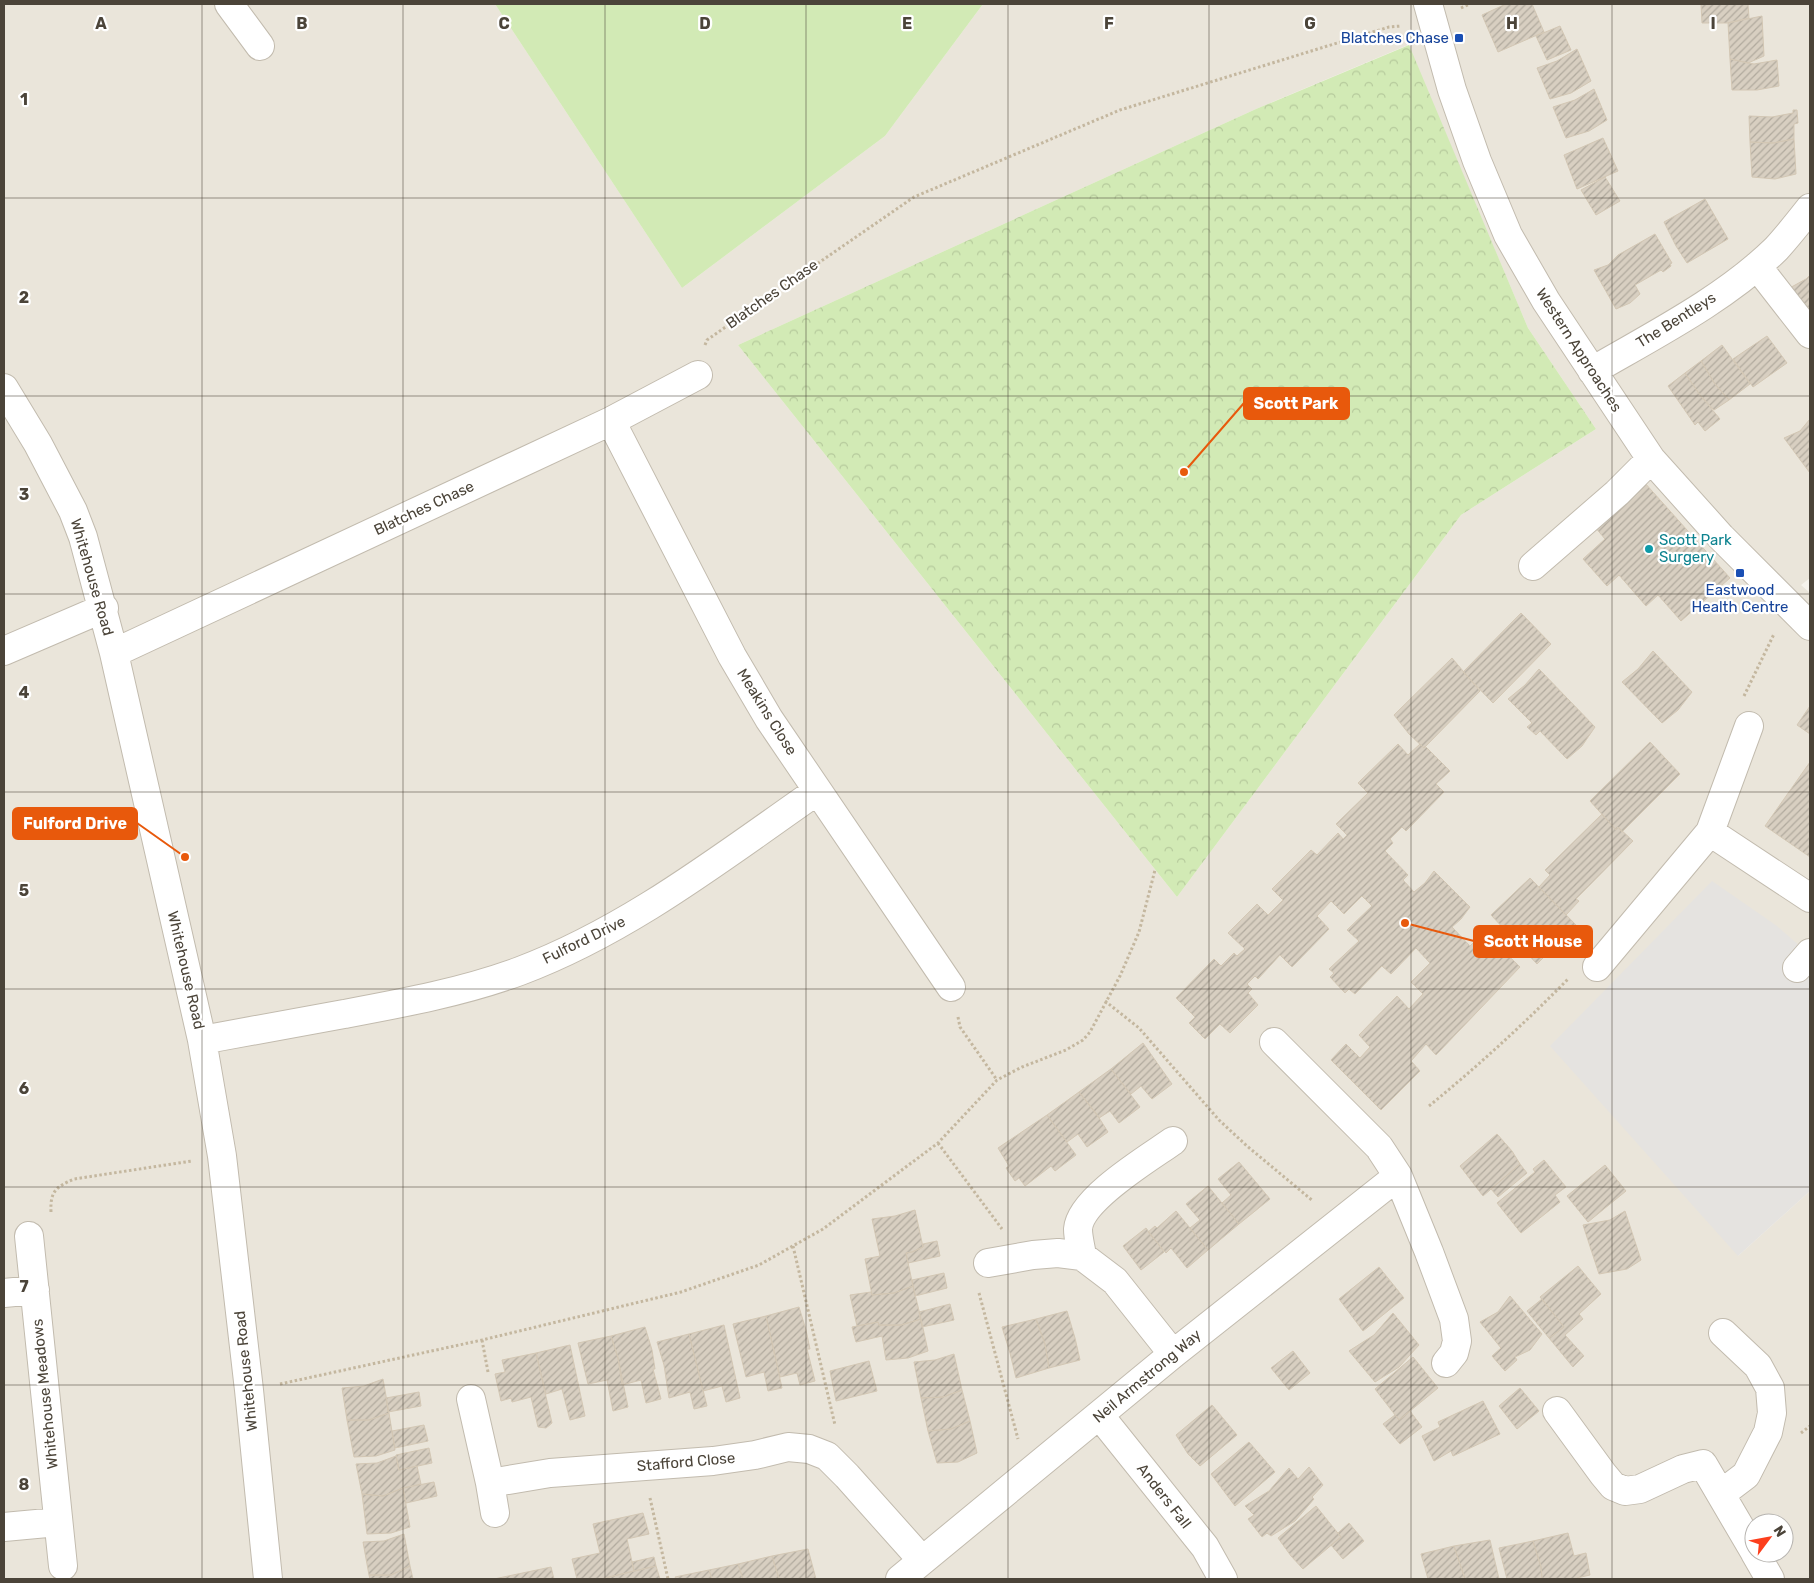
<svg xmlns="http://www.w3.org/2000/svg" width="1814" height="1583" font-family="Rubik,sans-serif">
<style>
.residential{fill:#eae5da;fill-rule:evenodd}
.forest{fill:url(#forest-crowns)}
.garden{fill:#d2eab5}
.parking{fill:#e5e3e0}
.building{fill:url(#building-hatch);stroke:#d3c7b4}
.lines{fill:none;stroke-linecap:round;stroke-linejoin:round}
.minor-casing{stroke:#c2bbae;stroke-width:30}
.path{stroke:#c4b79f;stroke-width:3;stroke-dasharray:2.5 2.5;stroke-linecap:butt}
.minor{stroke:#fff;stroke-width:28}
.grid{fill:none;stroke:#4b4439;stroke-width:1;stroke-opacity:0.55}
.transit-dot{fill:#1a4fb4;stroke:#fff;stroke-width:2}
.culture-dot{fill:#0f9aa8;stroke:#fff;stroke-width:2}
.labels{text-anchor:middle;stroke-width:4.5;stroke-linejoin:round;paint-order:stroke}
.transit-label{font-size:15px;fill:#164399;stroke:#fff;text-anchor:end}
.street-label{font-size:15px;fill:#4b4439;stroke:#fff}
.culture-label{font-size:15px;fill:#0d838f;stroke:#fff;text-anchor:start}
.grid-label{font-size:16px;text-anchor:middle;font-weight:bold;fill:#4b4439;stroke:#fff;stroke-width:4.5;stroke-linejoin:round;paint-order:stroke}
.leader{fill:none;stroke:#e8590c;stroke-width:2}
.callout-dot{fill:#e8590c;stroke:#fff;stroke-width:2}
.callout{fill:#e8590c;stroke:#e8590c;stroke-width:2}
.callout-label{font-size:16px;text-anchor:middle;font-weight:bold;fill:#fff}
</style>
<defs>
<pattern id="forest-crowns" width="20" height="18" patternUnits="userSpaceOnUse" patternTransform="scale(1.25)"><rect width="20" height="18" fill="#d2eab5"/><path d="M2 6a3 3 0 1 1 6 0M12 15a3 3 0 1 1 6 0" fill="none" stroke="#b6ca9c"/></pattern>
<pattern id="building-hatch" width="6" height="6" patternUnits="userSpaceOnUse" patternTransform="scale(1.25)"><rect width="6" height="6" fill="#d8cfc1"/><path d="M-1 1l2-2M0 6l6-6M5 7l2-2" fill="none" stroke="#b1aa9e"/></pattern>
</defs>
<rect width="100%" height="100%" fill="#f6f3ec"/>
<!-- residential -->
<path class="residential" d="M4,4H495L682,288L885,136L983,4H1810V578L1801,585L1810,593V706L1797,725L1810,734V762L1765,826L1810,857V955L1738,1256L1810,1191V1579H4ZM1408,45L1528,328L1596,429L1461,515L1177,897L738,345L1256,109ZM1644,482L1729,578L1681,621L1658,595L1646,605L1619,575L1605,539L1594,527ZM1754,1523H1784V1553H1754Z"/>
<!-- forest -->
<path class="forest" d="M1409,45L1528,328L1596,429L1461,515L1177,897L738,345L1256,109Z"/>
<!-- garden -->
<path class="garden" d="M495,4H983L885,136L682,288Z"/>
<!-- parking -->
<path class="parking" d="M1712,881L1777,926L1810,955V1191L1738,1256L1550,1046Z"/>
<!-- building -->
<path class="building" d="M1506,4H1532L1544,32L1498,52L1482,15Z
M1701,4H1748L1749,18L1727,23H1702Z
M1762,16L1764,56L1748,63L1730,59L1728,23Z
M1560,26L1571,50L1547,60L1536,36Z
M1577,49L1591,81L1571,93L1550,99L1537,68L1557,61Z
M1730,59L1754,64L1777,60L1779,86L1757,90H1732Z
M1594,89L1607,120L1589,131L1566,138L1553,107L1575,100Z
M1793,110H1797L1798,123L1794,124V139L1773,143L1750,142L1749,116L1772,117L1793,113Z
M1603,138L1618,171L1577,189L1564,155Z
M1794,139L1796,174L1775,179L1752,177L1750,142L1773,143Z
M1605,177L1620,201L1596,215L1581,190Z
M1705,199L1728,239L1687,263L1676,246L1664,222Z
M1655,234L1672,263L1670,264L1671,266L1663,272L1661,270L1635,285L1640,294L1630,303L1616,309L1594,270L1608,265L1618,255Z
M1810,275V307L1802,312L1786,290L1806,279Z
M1767,336L1787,363L1753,387L1733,359Z
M1722,345L1750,384L1729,400L1715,384L1701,361Z
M1701,361L1715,384L1729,400L1714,410L1700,395L1685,373Z
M1685,373L1700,395L1720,419L1705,431L1698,422L1695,425L1668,386Z
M1810,419V473L1784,438L1800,431Z
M1644,482L1730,578L1681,621L1658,595L1646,606L1619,575L1607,586L1583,559L1605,539L1594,526Z
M1521,613L1551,644L1493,703L1463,672Z
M1653,651L1692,692L1678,710L1662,723L1622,682L1638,669Z
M1452,658L1480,691L1424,748L1409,734L1394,715Z
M1539,669L1595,727L1582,746L1567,759L1540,731L1536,735L1527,727L1532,723L1508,699L1525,685Z
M1810,706V734L1797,725Z
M1650,742L1680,774L1622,832L1618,827L1616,830L1590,801Z
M1398,744L1408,755L1420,744L1424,748L1425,746L1450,771L1436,784L1444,792L1406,831L1402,827L1390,839L1393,843L1385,851L1408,875L1403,880L1414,892L1425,883L1434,871L1470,907L1461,919L1452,927L1470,946L1484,932L1520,967L1436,1055L1426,1044L1411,1061L1420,1071L1381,1110L1331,1060L1346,1044L1360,1058L1370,1047L1359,1035L1397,996L1409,1009L1423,994L1411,982L1430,963L1416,948L1391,974L1382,966L1355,994L1349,989L1345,993L1330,977L1334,973L1329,969L1359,941L1347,930L1372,906L1362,896L1344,914L1331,901L1317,916L1329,929L1292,967L1280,955L1258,979L1255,976L1247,984L1252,989L1248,993L1258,1005L1230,1033L1220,1024L1205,1039L1189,1023L1195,1017L1176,998L1214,959L1221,966L1234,953L1237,956L1245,949L1228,933L1257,904L1268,915L1283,900L1272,889L1311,850L1317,855L1338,833L1343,839L1347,835L1336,824L1368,793L1358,783Z
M1810,762V857L1765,826Z
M1602,814L1616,830L1618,827L1633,841L1576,899L1579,901L1566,915L1539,887L1550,875L1545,870Z
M1530,878L1576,925L1537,964L1491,915Z
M1143,1043L1172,1084L1152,1099L1141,1086L1131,1094L1111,1069Z
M1111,1069L1140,1107L1119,1123L1110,1111L1099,1118L1079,1092Z
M1079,1092L1096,1113L1108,1132L1087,1147L1078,1134L1067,1142L1047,1115Z
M1047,1115L1076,1155L1055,1171L1051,1166L1025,1186L1019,1178L1015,1181L1006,1168L1009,1166L998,1148Z
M1497,1134L1512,1151L1520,1164L1483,1196L1460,1166Z
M1544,1160L1566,1187L1555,1195L1560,1202L1521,1233L1497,1203L1535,1172L1533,1169Z
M1239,1162L1270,1199L1239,1224L1222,1203L1231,1195L1218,1179Z
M1520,1164L1527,1173L1498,1197L1491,1189Z
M1605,1165L1626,1191L1588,1222L1567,1196Z
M1208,1186L1239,1224L1208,1250L1190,1228L1200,1220L1186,1204Z
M915,1210L923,1247L912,1252L906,1253L913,1286L894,1293L872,1295L865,1259L880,1256L872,1219L895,1216Z
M1176,1211L1208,1250L1187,1268L1171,1248L1166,1253L1148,1232L1155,1226L1157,1228Z
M1625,1211L1641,1260L1627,1269L1599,1274L1583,1225L1610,1220Z
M1146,1228L1164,1252L1141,1270L1123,1246Z
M937,1241L940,1256L908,1263L906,1253L912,1252L923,1247V1244Z
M1578,1266L1601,1294L1579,1314L1583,1319L1565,1335L1584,1356L1573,1367L1549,1338L1564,1327L1540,1297Z
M1379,1267L1404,1298L1363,1331L1339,1299Z
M944,1273L947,1288L915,1296L912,1280Z
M913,1286L921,1319L901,1325H879L878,1322L857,1326L850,1295L871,1292L872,1295L894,1293Z
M1510,1296L1542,1334L1530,1350L1515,1357L1517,1360L1505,1371L1492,1356L1501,1348L1480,1322L1498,1312Z
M1542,1299L1564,1327L1549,1338L1527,1311Z
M950,1304L954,1320L922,1327L919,1312Z
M799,1307L806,1330L810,1349H807L815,1381L800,1385L797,1373L780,1377L766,1316Z
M1067,1311L1075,1338L1080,1360L1049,1368L1045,1344L1036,1319Z
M1393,1313L1419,1345L1399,1367L1375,1382L1349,1351L1374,1335Z
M766,1316L782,1388L768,1391L764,1372L746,1377L733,1324Z
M921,1319L928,1351L908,1358L886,1360L882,1336L856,1342L852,1327L878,1322L879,1325H901Z
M1036,1319L1045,1344L1049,1368L1016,1378L1010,1353L1002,1327Z
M724,1325L740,1398L726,1402L722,1386L703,1391L689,1334Z
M645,1327L652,1350L655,1369H653L661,1399L646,1403L641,1380L622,1385L618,1358L611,1336Z
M689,1334L707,1406L694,1409L690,1392L669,1398L664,1365L657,1342Z
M611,1336L618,1358L628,1407L613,1411L607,1380L588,1384L578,1343Z
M570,1345L585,1416L570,1420L562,1389L546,1394L536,1353Z
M1293,1351L1310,1373L1289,1390L1271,1368Z
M536,1353L552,1423L546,1428L538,1427L531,1397L512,1402L511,1398L501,1401L495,1374L505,1372L502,1360Z
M954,1354L962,1390L943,1397L921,1398L914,1362L935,1360Z
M1413,1357L1438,1388L1399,1420L1375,1389Z
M869,1361L877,1391L836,1401L830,1371Z
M383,1379L389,1413L369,1420H347L342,1388L364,1386Z
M1520,1388L1539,1411L1517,1429L1499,1406Z
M962,1390L970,1421L951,1429L928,1431L921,1398L943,1397Z
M419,1392L421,1406L388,1412L386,1398Z
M1483,1401L1500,1434L1453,1456L1451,1451L1434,1461L1422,1436L1440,1427L1438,1422Z
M1212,1405L1237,1435L1200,1466L1188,1454L1176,1435Z
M1410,1411L1422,1427L1400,1444L1383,1424L1395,1415L1399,1420Z
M389,1413L395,1450L376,1456L354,1457L347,1420H369Z
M970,1421L977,1453L958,1462L937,1463L928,1431L951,1429Z
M424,1425L428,1441L395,1448L392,1431Z
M1249,1442L1275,1472L1235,1506L1211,1474Z
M429,1448L432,1463L399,1470L396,1455Z
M396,1456L399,1470L417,1466L421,1484L403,1488L383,1496L362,1494L356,1464L377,1463Z
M1309,1467L1323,1485L1312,1497L1314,1499L1295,1521L1271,1536L1267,1533L1262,1537L1248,1519L1254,1515L1245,1506L1269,1491L1289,1468L1298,1479Z
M434,1482L437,1496L406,1503L403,1488Z
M403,1488L410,1527L391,1533L367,1534L362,1494L383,1496Z
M1316,1506L1341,1537L1303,1569L1291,1556L1278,1538Z
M643,1513L649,1534L627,1539L634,1571L601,1579H577L572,1559L600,1553L593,1524Z
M1349,1523L1364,1541L1343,1559L1331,1545L1341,1537L1338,1533Z
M1568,1533L1574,1556L1586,1553L1590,1575L1577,1578L1578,1579H1542L1541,1567L1533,1541Z
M404,1534L410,1566L391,1575H369L363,1542L384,1541Z
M1490,1540L1499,1579H1465L1454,1546Z
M1533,1541L1541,1567L1542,1579H1507L1499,1548Z
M1454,1546L1465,1579H1428L1421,1554Z
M808,1549L816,1579H779L772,1556Z
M772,1556L779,1579H743L738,1564Z
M654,1557L656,1566L634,1571L632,1562Z
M738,1564L743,1579H712L709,1570Z
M410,1566L413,1579H370L369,1575H391Z
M656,1566L660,1579H606L605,1578Z
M551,1567L554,1579H494Z
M709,1570L712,1579H676L675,1577Z"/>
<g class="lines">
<defs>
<path id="minor" d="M229,4L260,46
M1428,4L1452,90L1477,161L1508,235L1546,301L1651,459L1721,537L1810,626
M1757,266L1810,334
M1592,371C1654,335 1725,299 1776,249C1788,236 1799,222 1810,208
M4,388L38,444L73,511L83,537L114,653L202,1040L222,1156L249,1390L268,1579
M611,421L732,656L769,719L951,987
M1533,566L1617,493L1651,459
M4,651L104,608
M114,653L611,421L698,375
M1710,832L1810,898
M1597,967L1710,832L1749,726
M1797,968L1810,953
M202,1040C249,1031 296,1023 344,1014C403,1003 463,992 520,971C629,930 722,857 817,791
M1274,1042L1379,1147L1398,1176L1429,1252L1454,1319L1457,1341L1454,1353L1446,1363
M29,1236L63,1566
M1082,1256C1081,1248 1078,1238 1078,1229C1080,1199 1149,1158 1173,1141
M988,1263L1033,1255L1058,1253L1082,1256L1115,1281L1173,1354
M4,1293L35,1290
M471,1399L490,1483L550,1473L713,1461L755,1455L788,1447L809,1449L827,1456L847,1476L922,1560
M1557,1411L1603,1474L1613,1486L1625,1491L1640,1489L1683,1469L1703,1464L1754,1551
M1100,1416L1205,1547L1223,1579
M490,1483L495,1513
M1721,1494L1746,1475L1768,1432L1772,1413L1770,1388L1758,1366L1723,1333
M4,1527L58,1522
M1755,1553L1770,1579
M900,1579L1173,1354L1398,1176"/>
</defs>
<!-- minor casing -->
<use href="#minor" class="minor-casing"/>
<!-- path -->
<path class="path" d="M1461,8L1470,4
M705,345L707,340L727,326L914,197L1120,110L1389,27L1401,26
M1744,696L1774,634
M1105,1001L1139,1028L1219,1120L1247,1146L1313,1201
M958,1017L960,1027L997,1080
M1429,1106C1478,1066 1524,1024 1569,978
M938,1143L1002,1229
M51,1212C50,1191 56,1187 74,1179L192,1161
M793,1246L835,1425
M979,1293L1018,1439
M482,1340L488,1372
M280,1384L482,1340L681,1292L759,1265L823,1229L938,1143L997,1080L1022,1067L1066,1050L1083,1040L1090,1032L1120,976L1139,932L1155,870
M1801,1433L1810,1426
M650,1498L668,1579"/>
<!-- minor -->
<use href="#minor" class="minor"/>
</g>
<!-- grid -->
<path class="grid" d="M202,4V1579M403,4V1579M605,4V1579M806,4V1579M1008,4V1579M1209,4V1579M1411,4V1579M1612,4V1579M4,198H1810M4,396H1810M4,594H1810M4,792H1810M4,989H1810M4,1187H1810M4,1385H1810"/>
<!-- markers -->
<g class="transit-dot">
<rect x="1454" y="33" width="10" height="10" rx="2.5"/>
<rect x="1735" y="568" width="10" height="10" rx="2.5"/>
</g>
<circle class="culture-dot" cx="1649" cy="549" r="5"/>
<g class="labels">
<!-- transit labels -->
<g class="transit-label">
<text x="1449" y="43">Blatches Chase</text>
<text x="1740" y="595" text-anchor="middle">Eastwood<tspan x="1740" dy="17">Health Centre</tspan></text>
</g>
<!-- street labels -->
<g class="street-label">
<text transform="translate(772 294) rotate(-35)" y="5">Blatches Chase</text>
<text transform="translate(1676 320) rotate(-32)" y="5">The Bentleys</text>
<text transform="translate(1579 350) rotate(57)" y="5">Western Approaches</text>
<text transform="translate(424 508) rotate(-25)" y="5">Blatches Chase</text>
<text transform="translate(92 577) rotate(74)" y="5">Whitehouse Road</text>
<text transform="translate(767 712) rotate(58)" y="5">Meakins Close</text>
<text transform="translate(584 940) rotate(-26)" y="5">Fulford Drive</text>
<text transform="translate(186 970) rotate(77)" y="5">Whitehouse Road</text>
<text transform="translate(246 1371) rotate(-96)" y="5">Whitehouse Road</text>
<text transform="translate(1147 1376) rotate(-40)" y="5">Neil Armstrong Way</text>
<text transform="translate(45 1394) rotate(-96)" y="5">Whitehouse Meadows</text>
<text transform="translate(686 1462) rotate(-5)" y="5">Stafford Close</text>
<text transform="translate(1164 1496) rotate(52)" y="5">Anders Fall</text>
</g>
<!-- culture labels -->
<g class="culture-label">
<text x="1659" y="545">Scott Park<tspan x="1659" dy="17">Surgery</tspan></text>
</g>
</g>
<g class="grid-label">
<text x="101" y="29">A</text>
<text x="302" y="29">B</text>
<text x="504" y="29">C</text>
<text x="705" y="29">D</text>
<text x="907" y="29">E</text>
<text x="1109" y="29">F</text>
<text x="1310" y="29">G</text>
<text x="1512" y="29">H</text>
<text x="1713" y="29">I</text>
<text x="24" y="105">1</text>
<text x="24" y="303">2</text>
<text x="24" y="500">3</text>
<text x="24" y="698">4</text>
<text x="24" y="896">5</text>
<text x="24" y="1094">6</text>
<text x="24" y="1292">7</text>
<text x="24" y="1490">8</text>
</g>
<!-- callouts -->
<path class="leader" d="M1184 472L1244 403M185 857L137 823M1405 923L1474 941"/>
<g class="callout-dot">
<circle cx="1184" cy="472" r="5"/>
<circle cx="185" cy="857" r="5"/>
<circle cx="1405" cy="923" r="5"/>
</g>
<g class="callout">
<rect x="1244" y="388" width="105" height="31" rx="5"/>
<rect x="13" y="808" width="124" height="31" rx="5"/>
<rect x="1474" y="926" width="118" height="31" rx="5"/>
</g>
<g class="callout-label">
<text x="1296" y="409">Scott Park</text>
<text x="75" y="829">Fulford Drive</text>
<text x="1533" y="947">Scott House</text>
</g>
<!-- border -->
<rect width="1814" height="1583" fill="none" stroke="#4b4439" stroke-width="10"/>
<!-- north arrow -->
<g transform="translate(1769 1538) rotate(58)"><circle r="24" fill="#ffffff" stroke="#b7b4b0"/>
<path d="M0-4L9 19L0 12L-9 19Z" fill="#fc3f1d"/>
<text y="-8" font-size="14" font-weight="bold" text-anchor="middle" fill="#4b4439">N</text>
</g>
</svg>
